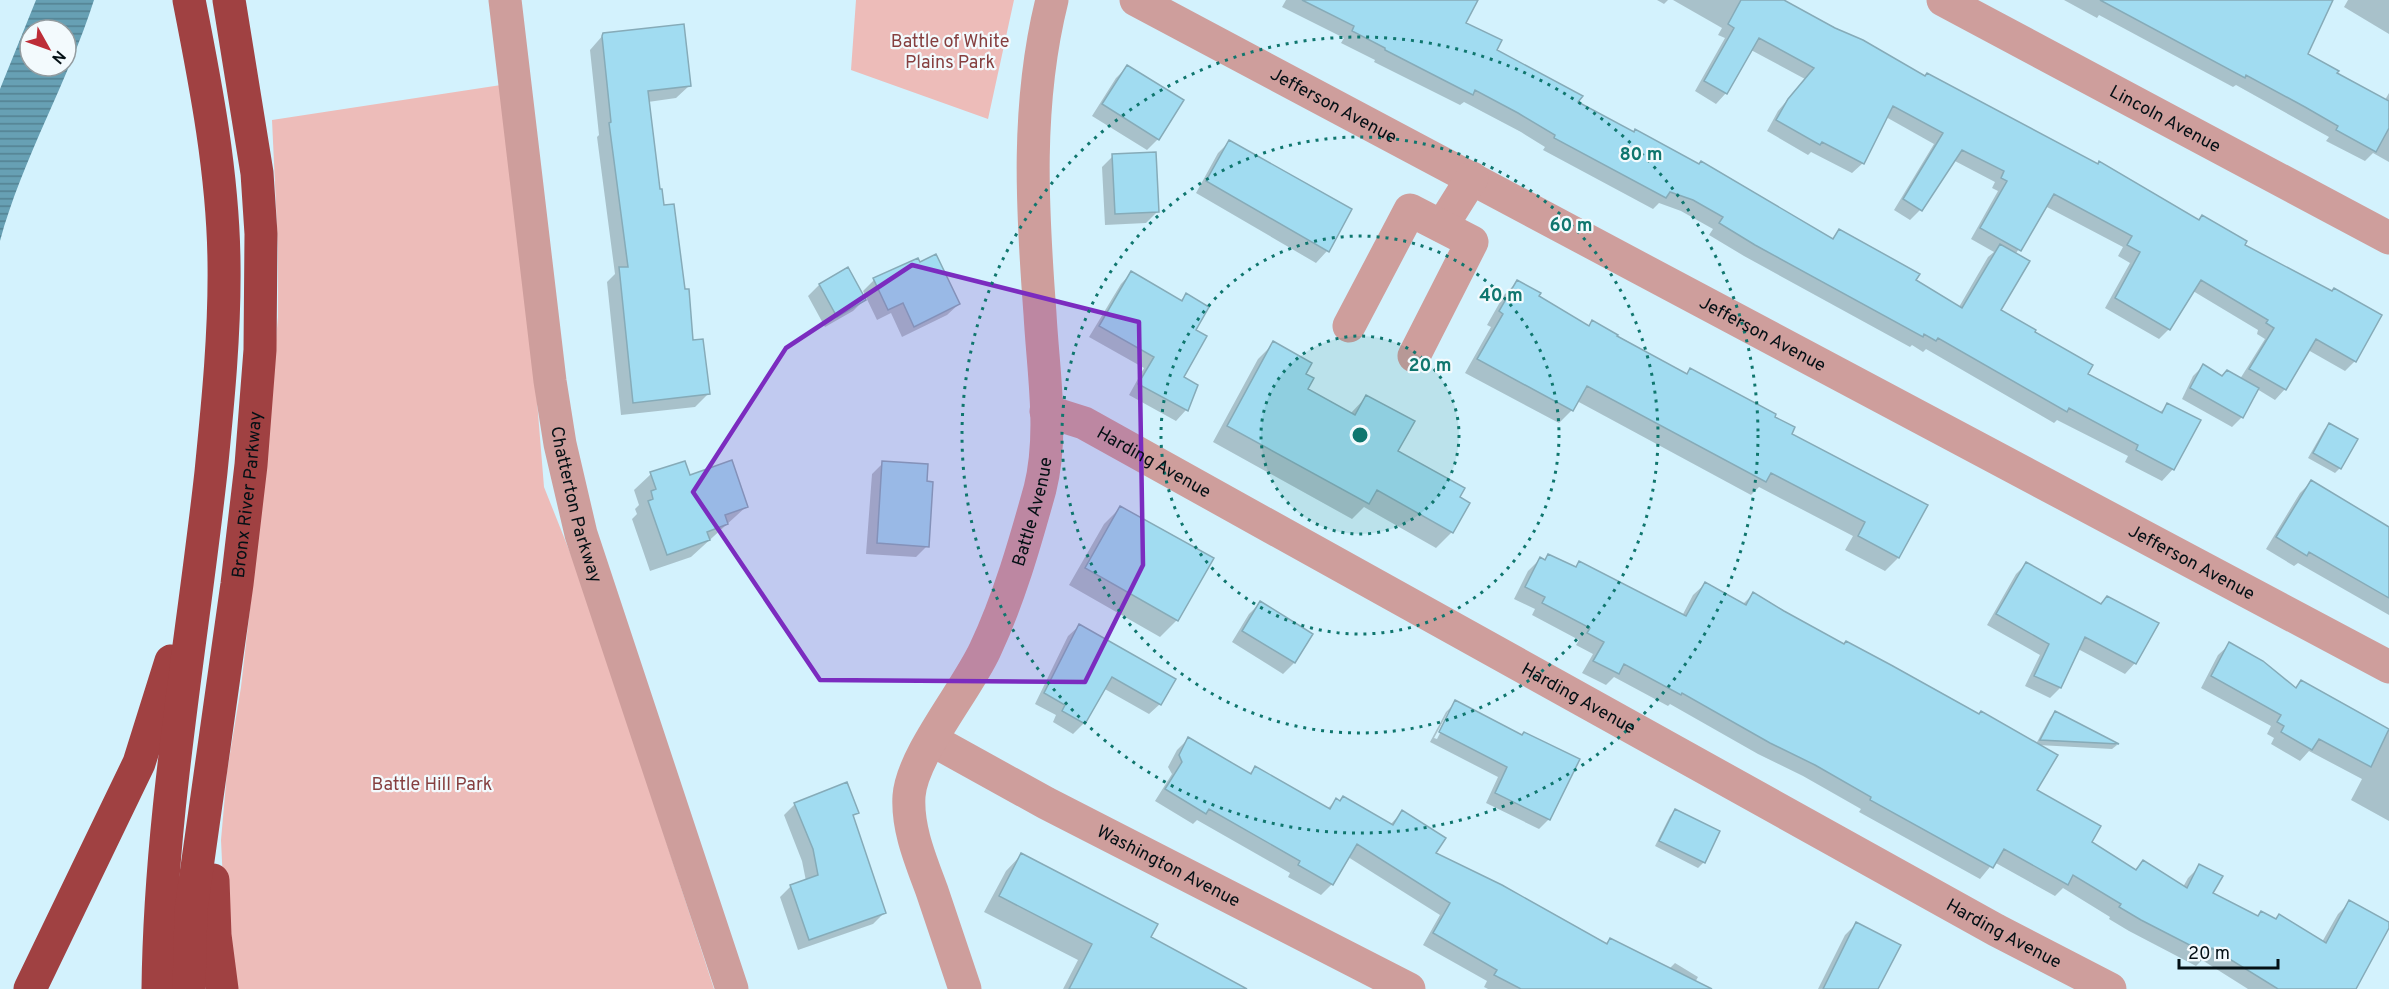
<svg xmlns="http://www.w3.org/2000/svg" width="2389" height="989" font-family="Overpass,sans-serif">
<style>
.green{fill:#edbcb9}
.water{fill:url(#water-rules);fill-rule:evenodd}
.shadow{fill:#0003;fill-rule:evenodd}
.building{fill:#a1dcf1;stroke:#86abb8;stroke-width:1.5}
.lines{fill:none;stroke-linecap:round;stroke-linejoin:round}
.minor{stroke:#ce9e9c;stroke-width:33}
.highway{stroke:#a04142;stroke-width:33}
.marked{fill:#7b2cbf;fill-opacity:0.2;stroke:#7b2cbf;stroke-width:4.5;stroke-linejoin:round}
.ring{fill:none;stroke:#0f766e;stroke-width:3;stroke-dasharray:3 6}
.labels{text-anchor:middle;stroke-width:4.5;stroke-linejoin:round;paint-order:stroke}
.park-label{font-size:18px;fill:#863f3f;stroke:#f3fafd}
.street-label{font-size:18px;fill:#041015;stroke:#f3fafd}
.centre{fill:#0f766e;stroke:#f3fafd;stroke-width:3}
.ring-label{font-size:18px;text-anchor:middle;font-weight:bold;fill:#0f766e;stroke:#f3fafd;stroke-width:4.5;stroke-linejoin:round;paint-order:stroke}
</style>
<defs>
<pattern id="water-rules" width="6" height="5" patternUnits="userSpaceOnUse" patternTransform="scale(1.5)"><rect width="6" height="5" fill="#67a0b4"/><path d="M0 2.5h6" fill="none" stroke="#538191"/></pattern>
</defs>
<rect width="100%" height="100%" fill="#d3f2fd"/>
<!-- green -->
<path class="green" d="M856,0H1014L988,119L851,70Z
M501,85L534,364L544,487L583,585L714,989H234L225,925L221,840L227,772L241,687L263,494L278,317V248L272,120Z"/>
<!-- water -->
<path class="water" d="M36,0H94C68,82 23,157 0,241V89ZM30,30H66V66H30Z"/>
<!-- shadow -->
<path class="shadow" d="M1286,0H1477L1464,23L1495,50L1576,103L1831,240L1839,231L1959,307L1988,257L1994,252L1971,239L1998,191L1992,188L1995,182L1953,160L1920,210L1910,220L1894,210L1934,144L1886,117L1863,163L1852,173L1811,152L1808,155L1767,131L1778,111L1805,79L1751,50L1726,93L1716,104L1695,91L1725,38L1718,35L1722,28L1673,0H1780L1862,41L1925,77L2243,245L2355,361L2345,371L2308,350L2285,389L2275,400L2257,389L2242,417L2232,427L2182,399L2193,376L2203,366L2221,377L2240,379L2265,339L2257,334L2258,330L2193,291L2169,329L2159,339L2105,308L2130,263L2118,256L2123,247L2045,206L2015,255L1999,310L2033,332L2086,375L2159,413L2168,405L2173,469L2162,481L2125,462L2128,456L2057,420L2054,423L1926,349L1923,352L1912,345L1910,347L1744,256L1709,235L1713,229L1681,211L1659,203L1653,209L1543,150L1545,147L1521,132L1464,102L1460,105L1374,62L1375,60L1341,43L1344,38L1282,7Z
M1657,0H1668L1664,4Z
M2064,0H2331L2306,54L2335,74L2385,100L2389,93V162L2373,153L2365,161L2326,141L2329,137L2236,85L2233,87L2099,15L2097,18Z
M2348,0H2389V34L2344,7Z
M604,34L689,86L676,98L648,102L659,191L692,342L708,394L695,407L621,415L607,282L615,274L597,137L599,135L590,50Z
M1127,67L1158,139L1147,150L1092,116L1116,78Z
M1229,142L1350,210L1327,251L1316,263L1196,193L1218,153Z
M1113,156L1158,211L1146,223L1105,225L1102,167Z
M848,269L864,300L853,311L825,327L808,296L819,285Z
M1131,273L1180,301L1186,295L1194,331L1182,378L1186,410L1176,421L1129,395L1144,368L1089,337L1121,284Z
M874,280L959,304L947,315L902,337L891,313L877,320L863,291Z
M1517,282L1537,297L1588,327L1593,322L1686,374L1690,370L1773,417L1790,435L1926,506L1898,558L1885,571L1845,550L1853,536L1759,487L1751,495L1577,401L1572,410L1559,423L1465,373L1491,327L1487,325L1504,295Z
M1274,343L1304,375L1306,390L1350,414L1366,397L1396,451L1468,503L1452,532L1436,548L1364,507L1352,519L1213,442L1258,359Z
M2329,425L2340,468L2335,473L2308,458L2324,430Z
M883,463L927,546L916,557L866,554L872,474Z
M651,474L689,476L747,506L691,557L650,571L632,519L637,514L635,509L639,505L634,490Z
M2311,482L2389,529V615L2298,563L2294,566L2266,549L2300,493Z
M1121,507L1177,620L1160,637L1069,585L1104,524Z
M1548,555L1574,568L1580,563L1682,616L1693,595L1705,584L1742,605L1753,594L1783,612L2036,744L2050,718L2056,712L2117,745L2112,749L2038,745L2035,791L2090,843L2134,871L2143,862L2183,887L2188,878L2200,866L2211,894L2257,917L2274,920L2279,916L2322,942L2338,914L2350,902L2389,924L2354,989H2248L2202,960L2196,966L2129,931L2109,919L2110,917L2063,888L2055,896L1994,862L1980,879L1859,812L1861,809L1803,776L1758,754L1670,704L1668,706L1614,677L1606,685L1582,673L1593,654L1576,645L1579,640L1532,615L1535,609L1514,599L1528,571L1540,559L1543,561Z
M2026,564L2099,605L2107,597L2135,663L2125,674L2078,649L2060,688L2050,698L2025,686L2040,655L1987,625L2016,574Z
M1260,603L1311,634L1294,663L1283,674L1232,642L1249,614Z
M1079,626L1160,704L1149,714L1103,688L1084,723L1073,734L1053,722L1056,715L1035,704L1068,636Z
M2230,644L2294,689L2301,682L2389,731V821L2351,800L2362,779L2309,751L2300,761L2271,744L2274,738L2267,734L2271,726L2201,688L2218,655Z
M1456,702L1549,819L1539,829L1486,803L1498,777L1430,742L1446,712ZM1448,712H1451L1437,739L1434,738Z
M1188,739L1249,774L1255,768L1327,809L1336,800L1339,802L1343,798L1390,825L1402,812L1434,854L1605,944L1610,939L1669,969L1675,963L1698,977L1694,984L1703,989H1488L1484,987L1487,981L1423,945L1440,915L1348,857L1332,884L1321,895L1288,877L1290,873L1197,820L1193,824L1155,801L1172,774L1168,767L1177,750Z
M795,804L857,812L852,818L884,913L873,924L798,950L780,897L791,886L806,881L802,861L784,815Z
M1675,811L1704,862L1698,868L1655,846L1670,816Z
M1021,855L1149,938L1229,989H1063L1078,960L984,912L1006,871Z
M1856,924L1877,989H1818L1845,935Z"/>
<!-- building -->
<path class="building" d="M1302,0H1478L1466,23L1502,40L1497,50L1583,96L1578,102L1634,132L1635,129L1699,164L1701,161L1833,239L1839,229L1920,274L1916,280L1962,308L2000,244L2030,261L2001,310L2036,330L2035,332L2093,365L2088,374L2162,413L2167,403L2201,420L2174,470L2136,450L2138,445L2069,408L2067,412L1938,338L1936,341L1924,334L1923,337L1755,245L1719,223L1723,217L1693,200L1670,192L1666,198L1554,138L1555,135L1518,113L1475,90L1473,95L1461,89L1385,50V48L1352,31L1354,26Z
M1741,0H1784L1835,28L1863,40L1925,76L1927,73L2098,164L2099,161L2199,220L2202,215L2247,241L2245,245L2332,291L2334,288L2382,315L2356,362L2316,339L2286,390L2249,369L2274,328L2266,323L2268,320L2201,280L2170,330L2115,298L2140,252L2127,245L2132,236L2054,194L2021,251L1980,228L2007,181L2001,178L2004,171L1962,150L1922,211L1903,199L1943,133L1893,106L1864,164L1822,142L1820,145L1776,120L1788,99L1814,68L1759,38L1727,94L1704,81L1734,28L1728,24Z
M2100,0H2333L2308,54L2339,71L2337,73L2389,101V128L2376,152L2336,130L2338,126L2305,107L2246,75L2245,78Z
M684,24L691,86L648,91L660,189H662L664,205L674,204L685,289H689L693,340L703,339L710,394L633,403L619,267H628L609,123L611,122L602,36L603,33Z
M1127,65L1184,100L1159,140L1102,104Z
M1229,140L1352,209L1329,252L1206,181Z
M1156,152L1159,212L1115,214L1112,154Z
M936,254L960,304L914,327L903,303L888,310L873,278L918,258L920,262Z
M848,267L866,300L837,317L819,284Z
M1131,271L1182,301L1186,293L1209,307L1196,330L1207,336L1184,377L1198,385L1188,411L1138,384L1154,357L1099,326Z
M1517,280L1541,293L1539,296L1589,326L1592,320L1618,335L1617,336L1687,374L1690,368L1776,414L1775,417L1795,427L1792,434L1928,505L1899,558L1858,536L1865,522L1771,473L1766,482L1587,386L1573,411L1477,359L1503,314L1499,311Z
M1273,341L1312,363L1306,374L1314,378L1308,389L1355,415L1366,395L1415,421L1398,451L1465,488L1460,497L1470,503L1453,533L1377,490L1369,504L1227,426Z
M2203,364L2222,376L2227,370L2259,388L2243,418L2190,388Z
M2329,423L2358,439L2341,469L2313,453Z
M732,460L748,507L725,515L728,524L707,532L710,540L667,555L648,501L653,499L651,491L656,489L650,472L685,461L690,475Z
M882,461L928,464L927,481L933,482L929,547L877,543Z
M2311,480L2389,527V598L2309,552L2307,556L2276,537Z
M1120,506L1214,558L1178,621L1085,568Z
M1548,554L1576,567L1579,561L1686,616L1705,582L1746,605L1753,592L1784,611L1844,644L1846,641L1891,665L1979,714L1981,711L2058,755L2037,790L2101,826L2092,842L2136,870L2143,860L2187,888L2199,864L2223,876L2213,893L2258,916L2261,911L2276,919L2279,914L2326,943L2349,900L2389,922V928L2356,989H2278L2212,948L2209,955L2141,920L2119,907L2121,904L2073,875L2068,885L2004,849L1993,868L1870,800L1871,797L1815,765L1770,743L1682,693L1681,695L1624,664L1619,674L1593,661L1604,642L1587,633L1590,628L1542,603L1545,597L1525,587L1540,557L1545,560Z
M2026,562L2101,604L2107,596L2159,623L2136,664L2085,637L2061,688L2034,676L2049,644L1996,614Z
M1260,601L1313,634L1295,663L1242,631Z
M1079,624L1176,679L1161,705L1112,677L1085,724L1062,711L1065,705L1044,693Z
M2229,642L2263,661L2296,688L2301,680L2389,729L2371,767L2319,739L2312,750L2281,732L2284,726L2277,722L2281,715L2211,676Z
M1455,700L1522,735L1524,732L1580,759L1550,820L1495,793L1507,767L1439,732Z
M2055,711L2119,744L2040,740Z
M1188,737L1251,774L1255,766L1330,809L1336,798L1340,801L1343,796L1393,825L1402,810L1446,838L1436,853L1502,885L1607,944L1610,938L1712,989H1521L1494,975L1497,970L1433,933L1450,903L1357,844L1333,885L1298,865L1300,861L1209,809L1206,814L1165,789L1182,762L1179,755Z
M847,782L859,813L853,815L886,913L809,940L790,885L818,875L813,849L794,803Z
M1675,809L1720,831L1705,863L1659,841Z
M1021,853L1158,924L1151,937L1247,989H1069L1092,944L999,896Z
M1856,922L1901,945L1878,989H1823Z"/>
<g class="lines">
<!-- minor -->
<g class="minor">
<path id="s1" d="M505,0L550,381L560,444L581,534L732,989"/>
<path id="s2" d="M1136,0L2389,667"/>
<path id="s3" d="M1943,0L2389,238"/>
<path d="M1442,226L1472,178"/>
<path d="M1349,326L1410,210L1472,242L1414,356"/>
<path id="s4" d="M1046,411L1084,423L1996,930L2110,989"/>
<path id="s5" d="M932,740L1046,803L1409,989"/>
<path id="s6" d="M965,989C954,956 943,924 932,891C921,861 907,829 909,796C912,755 966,691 985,650C1009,599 1025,543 1040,489C1054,433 1043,371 1040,314C1032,208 1026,104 1052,0"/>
</g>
<!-- highway -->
<g class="highway">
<path d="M213,880L215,935L222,989"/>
<path d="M30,989L139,763L171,661"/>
<path d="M158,989C160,815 192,644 211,472C218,402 225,332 224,262C223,174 206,86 189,0"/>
<path id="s7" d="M189,989L191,910L237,584L251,465L260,350L261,234L257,173L229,0"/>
</g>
</g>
<!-- marked area -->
<path class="marked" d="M912,265L1139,322L1143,565L1085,682L820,680L693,492L786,348Z"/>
<!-- distance rings -->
<circle cx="1360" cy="435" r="99" fill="#0f766e" fill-opacity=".12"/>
<g class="ring">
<circle cx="1360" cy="435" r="99"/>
<circle cx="1360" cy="435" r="199"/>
<circle cx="1360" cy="435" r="298"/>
<circle cx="1360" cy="435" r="398"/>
</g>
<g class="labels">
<!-- park labels -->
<g class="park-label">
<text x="950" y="47">Battle of White<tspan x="950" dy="21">Plains Park</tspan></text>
<text x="432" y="790">Battle Hill Park</text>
</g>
<!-- street labels -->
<g class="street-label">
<text dy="6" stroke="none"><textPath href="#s2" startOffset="224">Jefferson Avenue</textPath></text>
<text dy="6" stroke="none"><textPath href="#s3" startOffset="252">Lincoln Avenue</textPath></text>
<text dy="6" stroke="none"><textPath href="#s2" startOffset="710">Jefferson Avenue</textPath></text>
<text dy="6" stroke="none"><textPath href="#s4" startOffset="120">Harding Avenue</textPath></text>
<text dy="6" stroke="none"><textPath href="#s7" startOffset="498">Bronx River Parkway</textPath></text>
<text dy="6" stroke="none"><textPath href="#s1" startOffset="510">Chatterton Parkway</textPath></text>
<text dy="6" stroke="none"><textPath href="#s6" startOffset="514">Battle Avenue</textPath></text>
<text dy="6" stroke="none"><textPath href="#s2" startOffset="1196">Jefferson Avenue</textPath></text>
<text dy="6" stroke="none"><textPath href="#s4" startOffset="606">Harding Avenue</textPath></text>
<text dy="6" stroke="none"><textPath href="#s5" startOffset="268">Washington Avenue</textPath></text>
<text dy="6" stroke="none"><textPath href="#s4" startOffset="1092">Harding Avenue</textPath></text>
</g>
</g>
<circle cx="1360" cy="435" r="9" class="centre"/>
<g class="ring-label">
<text x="1641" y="160">80 m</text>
<text x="1571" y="231">60 m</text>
<text x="1501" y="301">40 m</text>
<text x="1430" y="371">20 m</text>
</g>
<!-- north arrow -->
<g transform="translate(48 48) rotate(130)"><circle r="28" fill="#f3fafd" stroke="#939ca0" stroke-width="1.5"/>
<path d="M0-4.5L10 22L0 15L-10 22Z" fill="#bd2d38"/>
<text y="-9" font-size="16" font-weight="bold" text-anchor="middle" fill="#041015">N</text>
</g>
<!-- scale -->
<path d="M2179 959v9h99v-9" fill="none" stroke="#041015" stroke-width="3"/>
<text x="2188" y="959" font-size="18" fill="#041015" stroke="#f3fafd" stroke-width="4.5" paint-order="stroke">20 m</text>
</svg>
